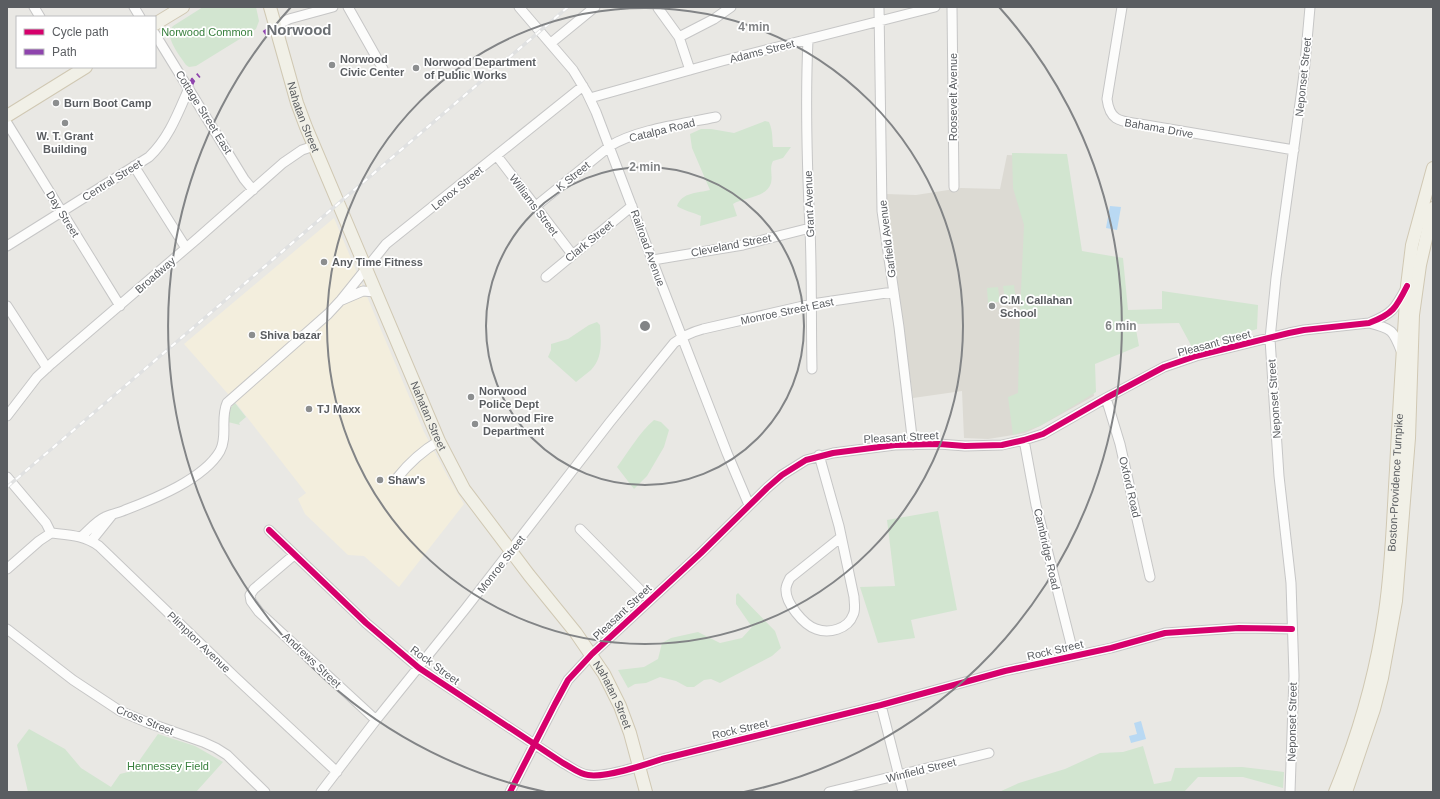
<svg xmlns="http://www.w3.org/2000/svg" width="1440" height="799" font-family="Helvetica,sans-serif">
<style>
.commercial{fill:#f3eedd}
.education{fill:#dcdad3}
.green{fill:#d2e5d0}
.water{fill:#b9d9f3}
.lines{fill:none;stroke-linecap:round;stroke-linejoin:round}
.minor-casing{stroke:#c6c6c6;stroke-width:11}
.major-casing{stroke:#d0c8b3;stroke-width:14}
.minor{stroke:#fcfcfb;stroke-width:9}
.major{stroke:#f1f0e7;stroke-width:12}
.rail-casing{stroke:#e0e1e1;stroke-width:3.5}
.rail{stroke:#fff;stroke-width:2;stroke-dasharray:6;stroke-linecap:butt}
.quiet{stroke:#8e44ad;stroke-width:5;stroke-dasharray:10 5;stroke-linecap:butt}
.cycleway-casing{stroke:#fff;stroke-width:8}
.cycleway{stroke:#d6006c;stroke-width:6}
.ring{fill:none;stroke:#828486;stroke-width:2}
.poi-dot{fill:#8c8e8f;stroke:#fff;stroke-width:1.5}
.labels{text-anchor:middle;stroke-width:3.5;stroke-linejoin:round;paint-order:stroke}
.park-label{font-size:11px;fill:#39803e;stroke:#fff}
.street-label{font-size:11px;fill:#5a5d61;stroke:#fff}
.poi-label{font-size:11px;font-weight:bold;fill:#5a5d61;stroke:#fff;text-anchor:start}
.district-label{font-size:15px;font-weight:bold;fill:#6b6f73;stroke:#fff}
.centre{fill:#828486;stroke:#fff;stroke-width:2}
.ring-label{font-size:12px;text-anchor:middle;font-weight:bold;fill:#828486;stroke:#fff;stroke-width:3.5;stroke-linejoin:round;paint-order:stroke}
</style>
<rect width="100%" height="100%" fill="#e9e8e4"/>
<!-- commercial -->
<path class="commercial" d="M334,218L424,432L449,479L464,504L399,587L364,556L348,555L305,514L298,499L306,493L236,403L184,344Z"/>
<!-- education -->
<path class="education" d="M1007,155L1065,157L1094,396L1040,426L1025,433L988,439L964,438L962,391L913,398L886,194L916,195L961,188L1000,189Z"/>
<!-- green -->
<path class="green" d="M203,7H256L259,21L256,29L196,66L189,67L186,65C180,56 163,36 173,26Z
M765,121L769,122C773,131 772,138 773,147H791L783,158L773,161C769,168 773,175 771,183C767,198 743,197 733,204L737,216L700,226L701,216C693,212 684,211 677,206C682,192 698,193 710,190L692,148L690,134L701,129H711L734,133Z
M1012,153L1067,154L1082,251L1123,258L1128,310L1162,309V291L1258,305L1257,329L1193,349L1179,323L1135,324L1139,346L1095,364L1096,392L1040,426L1013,435L1008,397L1018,393L1020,312L1024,225L1013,188Z
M1014,285L1016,300L1005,301L1003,286Z
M998,287L1000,302L988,303L987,288Z
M597,322L600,325C601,341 603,358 591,370C586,374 581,378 576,382L548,357L551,350V344L568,339L589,325Z
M235,403L246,417L239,423L240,425L228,422V411Z
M654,420L661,422L669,430L664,447L647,476L634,489L617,467C629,451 639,433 654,420Z
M938,511L957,610L911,620L915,638L878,643L860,587L895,586L887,520Z
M738,593L775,631L781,648L772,656L720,683L711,679L704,680L694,687H687L676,681L660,677L646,683L635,684L628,688L618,670L644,667L658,659L662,643L671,638L698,632L720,643L742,638L752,627L736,604V595Z
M29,729L65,749L81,768L111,787L120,774L132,771L158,734L195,746L223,762L196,792H28L17,745Z
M1143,746L1154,784L1171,781L1175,768L1242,767L1284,772L1283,788L1243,777H1198L1184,792H999L1019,783L1065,769L1100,753L1123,752Z"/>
<!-- water -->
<path class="water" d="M1110,206L1121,207L1117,230L1106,228Z
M1141,721L1146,739L1131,743L1129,736L1137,734L1134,723Z"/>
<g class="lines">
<defs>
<path id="minor" d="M34,7L40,17
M134,7L140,17
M348,7L383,69
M519,7L573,70L587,93L596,112L659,278L727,453L749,505
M879,7L882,211L899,327L913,445
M952,7L954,187
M1122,7L1107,99C1110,122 1121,121 1140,124L1294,150
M658,8L679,37
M275,26L289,19L333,7
M155,34L244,179L253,190
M808,40C805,103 807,166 810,229C812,275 811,322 812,369
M551,43L595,7
M690,70L679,37L714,19L731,7
M590,98L722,61L935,7
M7,123L120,306
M497,156L572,254
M134,166L186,248
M536,206L610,146C638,129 683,124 716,117
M7,246L149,157C169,138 178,113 189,88
M653,260L743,245L810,228
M546,277L632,206
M342,300L363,291L375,292
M7,306L47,368
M1369,323C1393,329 1393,330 1402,353
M1106,398L1120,444L1150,577
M7,416L37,377L51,364L198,238L283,163L302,150L314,146
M1024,440L1036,505L1074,656
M819,455L839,526L854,597C854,603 856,610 853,615C848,629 829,634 816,629C804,625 785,603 786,589C786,585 788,582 790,578L840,538
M7,477L46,523L51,533
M397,478C409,463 422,451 439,441
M580,529L650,600
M269,530L366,623L419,668L563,763C571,767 579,774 588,775C606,778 644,765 662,759L881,705L1005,671L1111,648L1165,633L1239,628L1292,629
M51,533C69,535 84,535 99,546L235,677L337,772
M81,537C89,530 96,521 105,517C111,514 119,513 125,510C154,499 204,479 220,451C228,436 220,419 227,403L328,314L341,300L386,244L583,86
M92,540L112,515
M294,555L254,589L250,595L251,601L259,612L376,720
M7,569L39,541L51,533
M7,629L73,680L120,711L146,722L203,742L216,748L227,755L265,792
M881,705L903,792
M321,792L376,720L466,608L610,422L674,343C683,336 692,332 703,329L812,304L893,292
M510,792L555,704L568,680L592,654L701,553L767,488L782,475L806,460L833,453L895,445L939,444L965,446L1002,445L1024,440L1043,434L1106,398L1164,367L1196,356L1289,333L1304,330L1369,323C1392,314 1395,309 1406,288
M829,792L989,753
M1290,792L1294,676L1291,583L1279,476L1270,339L1276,278L1304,74L1310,7"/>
<g id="major">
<path id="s1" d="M270,7L297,103L306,127L439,441L464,489L529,575L576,633L604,674L620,706L630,733L646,792"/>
<path d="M155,24L183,7"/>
<path d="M7,116L86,67"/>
<path id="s2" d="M1335,792C1359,734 1376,674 1385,612C1392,565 1393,517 1396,470C1399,408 1403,347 1407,286L1412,245L1433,168"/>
<path d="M1346,792L1374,709L1382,678L1396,601L1409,438L1413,315L1420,265L1433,208"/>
</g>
</defs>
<!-- minor casing -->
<use href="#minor" class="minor-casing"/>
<!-- major casing -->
<use href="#major" class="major-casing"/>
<!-- minor -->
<use href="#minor" class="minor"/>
<!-- major -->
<use href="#major" class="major"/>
<defs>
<path id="rail" d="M7,487L568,7"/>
</defs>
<!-- rail casing -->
<use href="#rail" class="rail-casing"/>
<!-- rail -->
<use href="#rail" class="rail"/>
<!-- quiet -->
<path class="quiet" d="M264,33L275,26
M189,88L193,80L199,75"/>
<defs>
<path id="cycleway" d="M269,530L366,623L419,668L563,763C571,767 579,774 588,775C606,778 644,765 662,759L881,705L1005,671L1111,648L1165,633L1239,628L1292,629
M510,792L555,704L568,680L592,654L701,553L767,488L782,475L806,460L833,453L895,445L939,444L965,446L1002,445L1024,440L1043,434L1106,398L1164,367L1196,356L1289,333L1304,330L1369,323C1393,314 1396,308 1407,286"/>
</defs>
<!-- cycleway casing -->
<use href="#cycleway" class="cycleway-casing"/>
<!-- cycleway -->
<use href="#cycleway" class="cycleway"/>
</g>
<!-- distance rings -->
<g class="ring">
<circle cx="645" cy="326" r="159"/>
<circle cx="645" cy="326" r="318"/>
<path d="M546 792A476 476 0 0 1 291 7M999 7A476 476 0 0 1 744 792"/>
</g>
<!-- markers -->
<g class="poi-dot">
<circle cx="332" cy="65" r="4"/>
<circle cx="416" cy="68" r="4"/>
<circle cx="56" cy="103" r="4"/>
<circle cx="65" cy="123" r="4"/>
<circle cx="324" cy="262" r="4"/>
<circle cx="992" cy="306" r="4"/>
<circle cx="252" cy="335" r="4"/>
<circle cx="471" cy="397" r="4"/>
<circle cx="309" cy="409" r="4"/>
<circle cx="475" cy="424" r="4"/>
<circle cx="380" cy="480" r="4"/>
</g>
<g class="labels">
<!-- park labels -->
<g class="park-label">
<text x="207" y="36">Norwood Common</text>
<text x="168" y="770">Hennessey Field</text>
</g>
<!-- street labels -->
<g class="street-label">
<text transform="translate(762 51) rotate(-14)" y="4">Adams Street</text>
<text transform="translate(1303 77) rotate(-84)" y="4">Neponset Street</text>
<text transform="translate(953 97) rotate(-90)" y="4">Roosevelt Avenue</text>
<text transform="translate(204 112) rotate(58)" y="4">Cottage Street East</text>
<text dy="4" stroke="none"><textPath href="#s1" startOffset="115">Nahatan Street</textPath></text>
<text transform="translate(1159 128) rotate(10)" y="4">Bahama Drive</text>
<text transform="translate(662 130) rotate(-14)" y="4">Catalpa Road</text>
<text transform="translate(573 176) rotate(-39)" y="4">K Street</text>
<text transform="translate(112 180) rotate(-32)" y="4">Central Street</text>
<text transform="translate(457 188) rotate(-39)" y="4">Lenox Street</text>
<text transform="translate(809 204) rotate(-92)" y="4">Grant Avenue</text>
<text transform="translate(534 205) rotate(53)" y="4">Williams Street</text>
<text transform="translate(63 214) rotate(58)" y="4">Day Street</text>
<text transform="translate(887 239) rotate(-97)" y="4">Garfield Avenue</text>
<text transform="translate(589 241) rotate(-39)" y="4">Clark Street</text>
<text transform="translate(731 245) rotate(-11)" y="4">Cleveland Street</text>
<text transform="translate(648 248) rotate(70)" y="4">Railroad Avenue</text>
<text transform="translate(155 275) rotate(-41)" y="4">Broadway</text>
<text transform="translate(787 311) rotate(-12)" y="4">Monroe Street East</text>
<text transform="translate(1214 343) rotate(-15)" y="4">Pleasant Street</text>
<text transform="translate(1274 399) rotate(-94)" y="4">Neponset Street</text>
<text dy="4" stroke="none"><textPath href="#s1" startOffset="439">Nahatan Street</textPath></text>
<text transform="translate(901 437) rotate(-3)" y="4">Pleasant Street</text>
<text dy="4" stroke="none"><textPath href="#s2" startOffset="317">Boston-Providence Turnpike</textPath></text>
<text transform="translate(1130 487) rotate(77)" y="4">Oxford Road</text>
<text transform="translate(1047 549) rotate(77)" y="4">Cambridge Road</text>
<text transform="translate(501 564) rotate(-52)" y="4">Monroe Street</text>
<text transform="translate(622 612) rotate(-43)" y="4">Pleasant Street</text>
<text transform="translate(199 642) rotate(44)" y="4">Plimpton Avenue</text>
<text transform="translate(1055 650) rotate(-13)" y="4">Rock Street</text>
<text transform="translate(312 660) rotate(43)" y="4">Andrews Street</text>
<text transform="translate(435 665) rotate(36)" y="4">Rock Street</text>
<text dy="4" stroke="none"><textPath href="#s1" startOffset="775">Nahatan Street</textPath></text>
<text transform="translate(145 720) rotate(22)" y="4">Cross Street</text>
<text transform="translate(1292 722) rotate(-89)" y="4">Neponset Street</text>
<text transform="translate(740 729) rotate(-13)" y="4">Rock Street</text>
<text transform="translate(921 770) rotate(-14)" y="4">Winfield Street</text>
</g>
<!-- poi labels -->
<g class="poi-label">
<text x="340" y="63">Norwood<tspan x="340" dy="13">Civic Center</tspan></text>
<text x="424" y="66">Norwood Department<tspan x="424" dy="13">of Public Works</tspan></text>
<text x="64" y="107">Burn Boot Camp</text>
<text x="65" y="140" text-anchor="middle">W. T. Grant<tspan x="65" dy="13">Building</tspan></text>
<text x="332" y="266">Any Time Fitness</text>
<text x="1000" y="304">C.M. Callahan<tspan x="1000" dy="13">School</tspan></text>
<text x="260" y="339">Shiva bazar</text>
<text x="479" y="395">Norwood<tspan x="479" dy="13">Police Dept</tspan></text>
<text x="317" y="413">TJ Maxx</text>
<text x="483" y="422">Norwood Fire<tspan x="483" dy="13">Department</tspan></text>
<text x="388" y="484">Shaw's</text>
</g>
<!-- district labels -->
<g class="district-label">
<text x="299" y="35">Norwood</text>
</g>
</g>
<circle cx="645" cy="326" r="6" class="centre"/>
<g class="ring-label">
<text x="754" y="31">4 min</text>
<text x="645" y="171">2 min</text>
<text x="1121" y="330">6 min</text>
</g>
<!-- border -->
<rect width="1440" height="799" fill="none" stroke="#5a5d61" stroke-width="16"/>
<!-- legend -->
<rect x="16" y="16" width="140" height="52" fill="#ffffff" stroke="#bdbec0"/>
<rect x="24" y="29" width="20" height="6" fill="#d6006c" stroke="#bdbec0"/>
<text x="52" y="36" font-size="12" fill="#5a5d61">Cycle path</text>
<rect x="24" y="49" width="20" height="6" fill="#8e44ad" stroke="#bdbec0"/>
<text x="52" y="56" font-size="12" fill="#5a5d61">Path</text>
</svg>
